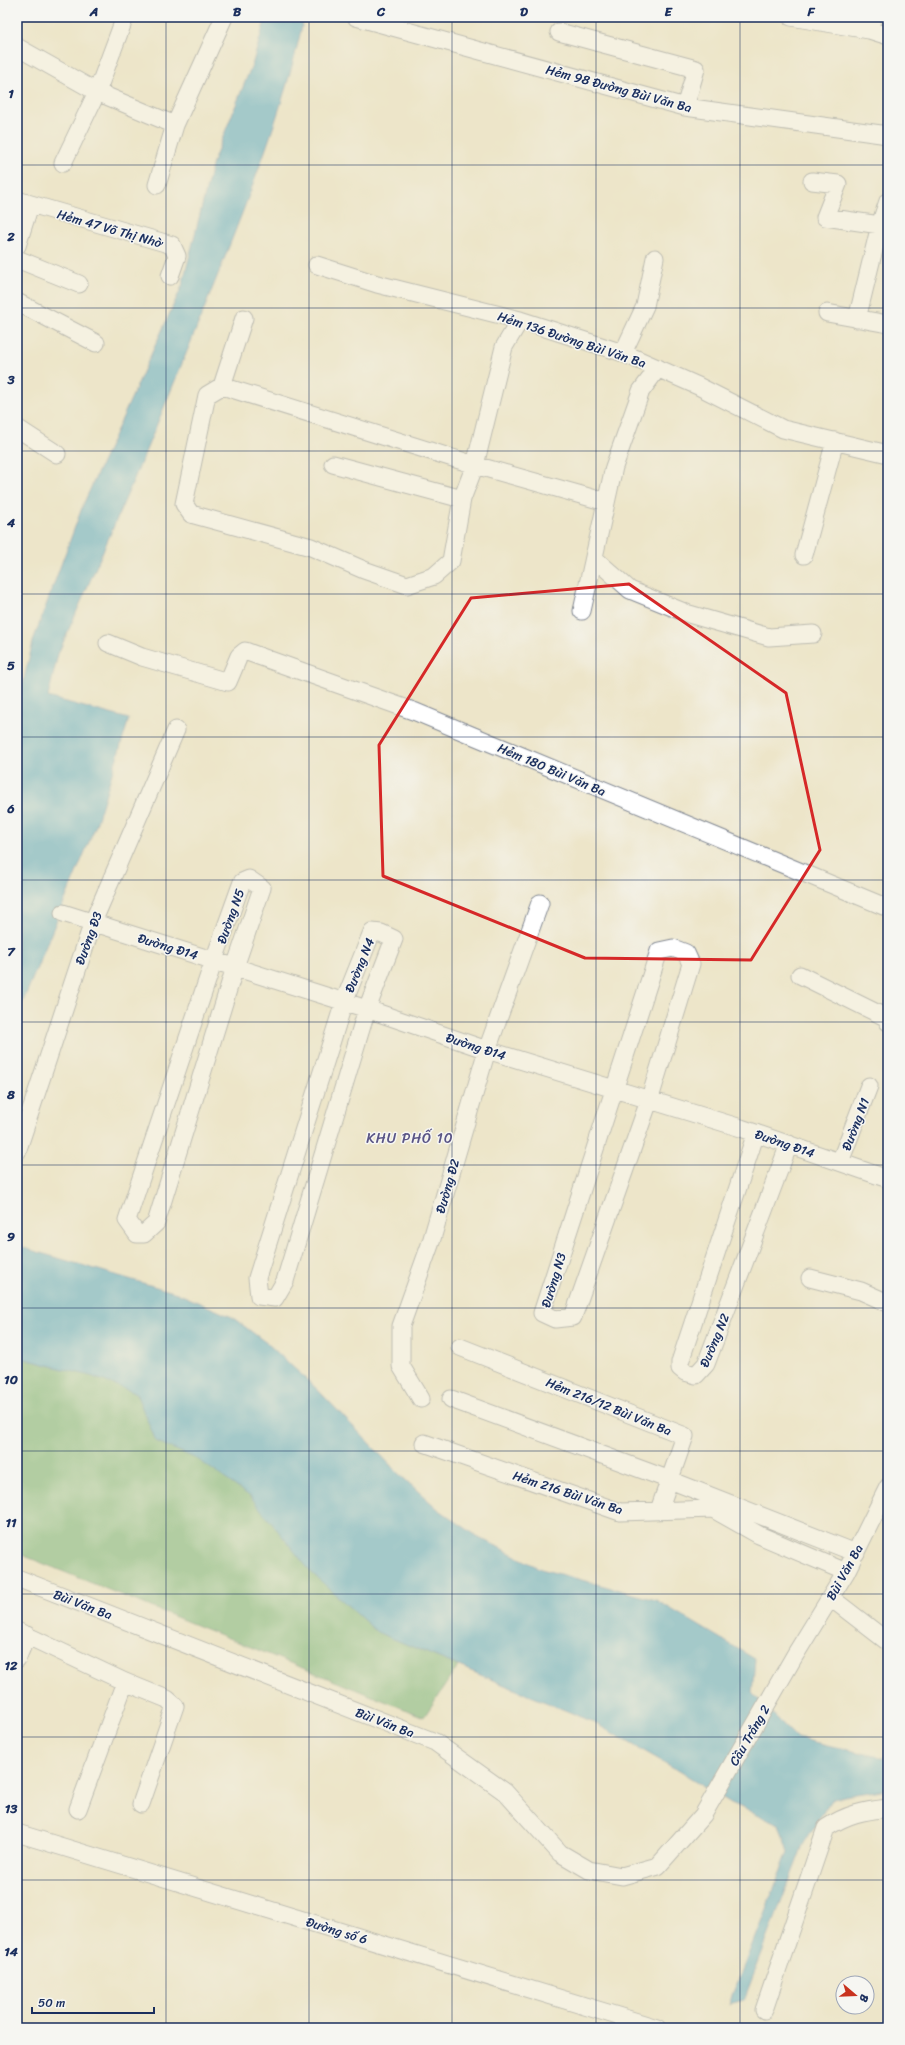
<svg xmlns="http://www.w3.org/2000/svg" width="905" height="2045" font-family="Sriracha,sans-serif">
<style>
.forest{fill:#6cb073;stroke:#447068}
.water{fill:#4da7cb;stroke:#346b94}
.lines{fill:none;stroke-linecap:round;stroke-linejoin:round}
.minor-casing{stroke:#848a94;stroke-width:19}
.minor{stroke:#fff;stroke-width:17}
.marked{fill:none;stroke:#d62828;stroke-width:3;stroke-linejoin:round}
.grid{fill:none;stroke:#1b2f5e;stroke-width:1;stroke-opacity:0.55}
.labels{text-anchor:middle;stroke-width:3;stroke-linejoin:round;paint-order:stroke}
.street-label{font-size:13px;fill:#1b2f5e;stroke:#f6f6f2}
.neighbourhood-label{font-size:14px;letter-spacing:1px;fill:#5a5586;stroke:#f6f6f2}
.neatline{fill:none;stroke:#1b2f5e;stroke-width:1.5}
.grid-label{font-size:13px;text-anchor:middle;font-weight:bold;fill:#1b2f5e}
</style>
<rect width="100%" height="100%" fill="#f6f6f2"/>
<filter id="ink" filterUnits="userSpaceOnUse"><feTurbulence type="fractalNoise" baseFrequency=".025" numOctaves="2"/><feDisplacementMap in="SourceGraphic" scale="8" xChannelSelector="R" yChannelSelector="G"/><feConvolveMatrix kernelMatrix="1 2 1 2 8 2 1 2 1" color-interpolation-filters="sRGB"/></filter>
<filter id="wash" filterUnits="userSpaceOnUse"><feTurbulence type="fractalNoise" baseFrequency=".012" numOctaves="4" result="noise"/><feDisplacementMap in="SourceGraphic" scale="16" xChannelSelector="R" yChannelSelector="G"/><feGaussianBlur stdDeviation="0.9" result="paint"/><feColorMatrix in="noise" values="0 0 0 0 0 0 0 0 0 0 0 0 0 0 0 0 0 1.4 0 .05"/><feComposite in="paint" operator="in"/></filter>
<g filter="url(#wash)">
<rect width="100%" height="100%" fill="#ede5c9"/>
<!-- forest -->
<path class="forest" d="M17,1357L91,1376L136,1393L156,1441L199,1460L251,1497L311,1572L377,1632L458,1666L424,1717L17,1553Z"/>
<!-- water -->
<path class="water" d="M266,17H304C284,110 248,199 213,287C164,410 112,532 58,654L48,697L129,719L96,825L17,1016V707L34,638L83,505L182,286L213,162L253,62Z
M17,1246L177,1293L232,1317L268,1344L319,1391L399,1474L438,1509L477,1536L541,1569L656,1600L755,1659L752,1693L797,1738L879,1757H888V1789L832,1798L803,1845L744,2000L729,2004L788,1852L779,1824L731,1803L681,1772L591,1721L377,1632L311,1572L251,1497L199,1460L156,1441L136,1393L91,1376L17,1357Z"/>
</g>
<g filter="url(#ink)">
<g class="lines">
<defs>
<path id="minor" d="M356,17L685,107L888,135
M791,17L869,30L873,17
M869,30L888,36
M559,32L696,69L685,107
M17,47L97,92L175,125
M63,163L97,92L125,17
M812,181L838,184L825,217L880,225
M157,185L175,125L224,17
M17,200L172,245L177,256L170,276
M17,246L30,205
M17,259L79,284
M317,265L377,284L520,320L623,353L698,386L783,429L888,454
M17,302L96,343
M827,313L888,324
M244,318L222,386L207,395L184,504L191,514L311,547L364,570L407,585L434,576L451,561L462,499L475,465L504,347L520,320
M857,319L880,225L888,201
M623,353L645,306L655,258
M222,386L475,465L606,502
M17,428L57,454
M333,464L462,499
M804,555L835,441
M594,558L630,590L689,614L769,637L813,634
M582,611L614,467L641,391L658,368
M108,643L142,657L228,682L239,656L245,651L253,654L416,712L888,908
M249,879L262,888L235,967L156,1223L144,1234H137L127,1220L214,960L242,882Z
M63,913L367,1009L487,1050L741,1128L888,1179
M372,932L381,933L394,939L367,1009L285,1281L275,1298L259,1296L257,1278L344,1002Z
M673,948L686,953L691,964L650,1098L573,1317L555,1319L542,1313L659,951Z
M800,975L887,1018L888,1022
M756,1133L680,1362V1368L685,1372L696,1375L706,1364L789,1144
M17,1152L93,922L176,730
M840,1162L869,1086
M810,1278L861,1291L888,1303
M460,1347L685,1436L659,1510
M421,1399L401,1366V1326L431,1242L487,1050L540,903
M451,1399L670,1480L856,1553
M424,1443L620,1512L713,1509L759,1535L846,1572
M17,1578L435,1742L505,1792L560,1853L589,1870L622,1876L658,1866L703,1815L795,1655L846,1572L888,1487
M831,1598L888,1642
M17,1631L125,1682L167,1699L175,1706L141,1804
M17,1659L27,1635
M78,1809L125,1682
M17,1833L657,2028
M764,2010L826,1828C847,1814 863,1811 888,1808"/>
</defs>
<!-- minor casing -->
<use href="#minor" class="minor-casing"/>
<!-- minor -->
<use href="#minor" class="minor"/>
</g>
</g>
<!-- marked area -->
<path d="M0 0H905V2045H0ZM629,584L786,693L820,850L751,960L585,958L383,876L379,745L471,598Z" fill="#ede5c9" fill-opacity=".55" fill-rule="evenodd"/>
<path class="marked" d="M629,584L786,693L820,850L751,960L585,958L383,876L379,745L471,598Z"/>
<!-- grid -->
<path class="grid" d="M166,17V2028M309,17V2028M452,17V2028M596,17V2028M740,17V2028M17,165H888M17,308H888M17,451H888M17,594H888M17,737H888M17,880H888M17,1022H888M17,1165H888M17,1308H888M17,1451H888M17,1594H888M17,1737H888M17,1880H888"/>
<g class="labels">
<!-- street labels -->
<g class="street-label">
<text transform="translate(619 88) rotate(15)" y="5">Hẻm 98 Đường Bùi Văn Ba</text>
<text transform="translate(110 228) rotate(16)" y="5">Hẻm 47 Võ Thị Nhờ</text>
<text transform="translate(572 339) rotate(18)" y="5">Hẻm 136 Đường Bùi Văn Ba</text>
<text transform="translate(552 769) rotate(23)" y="5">Hẻm 180 Bùi Văn Ba</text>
<text transform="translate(230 916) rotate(-70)" y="5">Đường N5</text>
<text transform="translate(88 938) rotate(-70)" y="5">Đường Đ3</text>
<text transform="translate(168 946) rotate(17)" y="5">Đường Đ14</text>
<text transform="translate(359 965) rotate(-68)" y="5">Đường N4</text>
<text transform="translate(476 1046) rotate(18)" y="5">Đường Đ14</text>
<text transform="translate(855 1124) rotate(-69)" y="5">Đường N1</text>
<text transform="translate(785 1143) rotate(19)" y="5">Đường Đ14</text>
<text transform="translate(447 1186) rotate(-74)" y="5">Đường Đ2</text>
<text transform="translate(553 1280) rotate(-73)" y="5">Đường N3</text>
<text transform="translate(714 1340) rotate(-67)" y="5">Đường N2</text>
<text transform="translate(609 1406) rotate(22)" y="5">Hẻm 216/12 Bùi Văn Ba</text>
<text transform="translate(568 1492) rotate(18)" y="5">Hẻm 216 Bùi Văn Ba</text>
<text transform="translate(844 1572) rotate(-61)" y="5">Bùi Văn Ba</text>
<text transform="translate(83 1604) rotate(21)" y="5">Bùi Văn Ba</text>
<text transform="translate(385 1722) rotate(21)" y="5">Bùi Văn Ba</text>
<text transform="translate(749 1735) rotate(-60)" y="5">Cầu Trắng 2</text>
<text transform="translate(337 1930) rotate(17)" y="5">Đường số 6</text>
</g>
<!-- neighbourhood labels -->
<g class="neighbourhood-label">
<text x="410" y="1143">KHU PHỐ 10</text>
</g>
</g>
<!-- margin -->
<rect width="905" height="2045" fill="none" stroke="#f6f6f2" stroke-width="44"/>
<!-- north arrow -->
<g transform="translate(855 1995) rotate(109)"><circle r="19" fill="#f6f6f2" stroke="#9ea6b7"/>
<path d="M0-3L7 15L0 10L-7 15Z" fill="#c8321e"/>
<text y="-6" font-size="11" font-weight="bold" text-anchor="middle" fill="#1b2f5e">B</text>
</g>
<!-- scale -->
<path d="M32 2007v6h122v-6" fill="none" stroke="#1b2f5e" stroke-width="2"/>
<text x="38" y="2007" font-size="12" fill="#1b2f5e" stroke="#f6f6f2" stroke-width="3" paint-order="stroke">50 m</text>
<rect x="22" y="22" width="861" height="2001" class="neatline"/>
<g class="grid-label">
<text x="94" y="16">A</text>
<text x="237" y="16">B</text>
<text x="381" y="16">C</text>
<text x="524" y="16">D</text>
<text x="668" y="16">E</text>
<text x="811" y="16">F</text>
<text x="11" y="98">1</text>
<text x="11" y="241">2</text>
<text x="11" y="384">3</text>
<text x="11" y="527">4</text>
<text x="11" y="670">5</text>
<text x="11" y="813">6</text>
<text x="11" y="956">7</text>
<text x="11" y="1099">8</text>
<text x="11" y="1241">9</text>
<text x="11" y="1384">10</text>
<text x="11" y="1527">11</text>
<text x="11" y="1670">12</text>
<text x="11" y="1813">13</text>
<text x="11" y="1956">14</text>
</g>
</svg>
